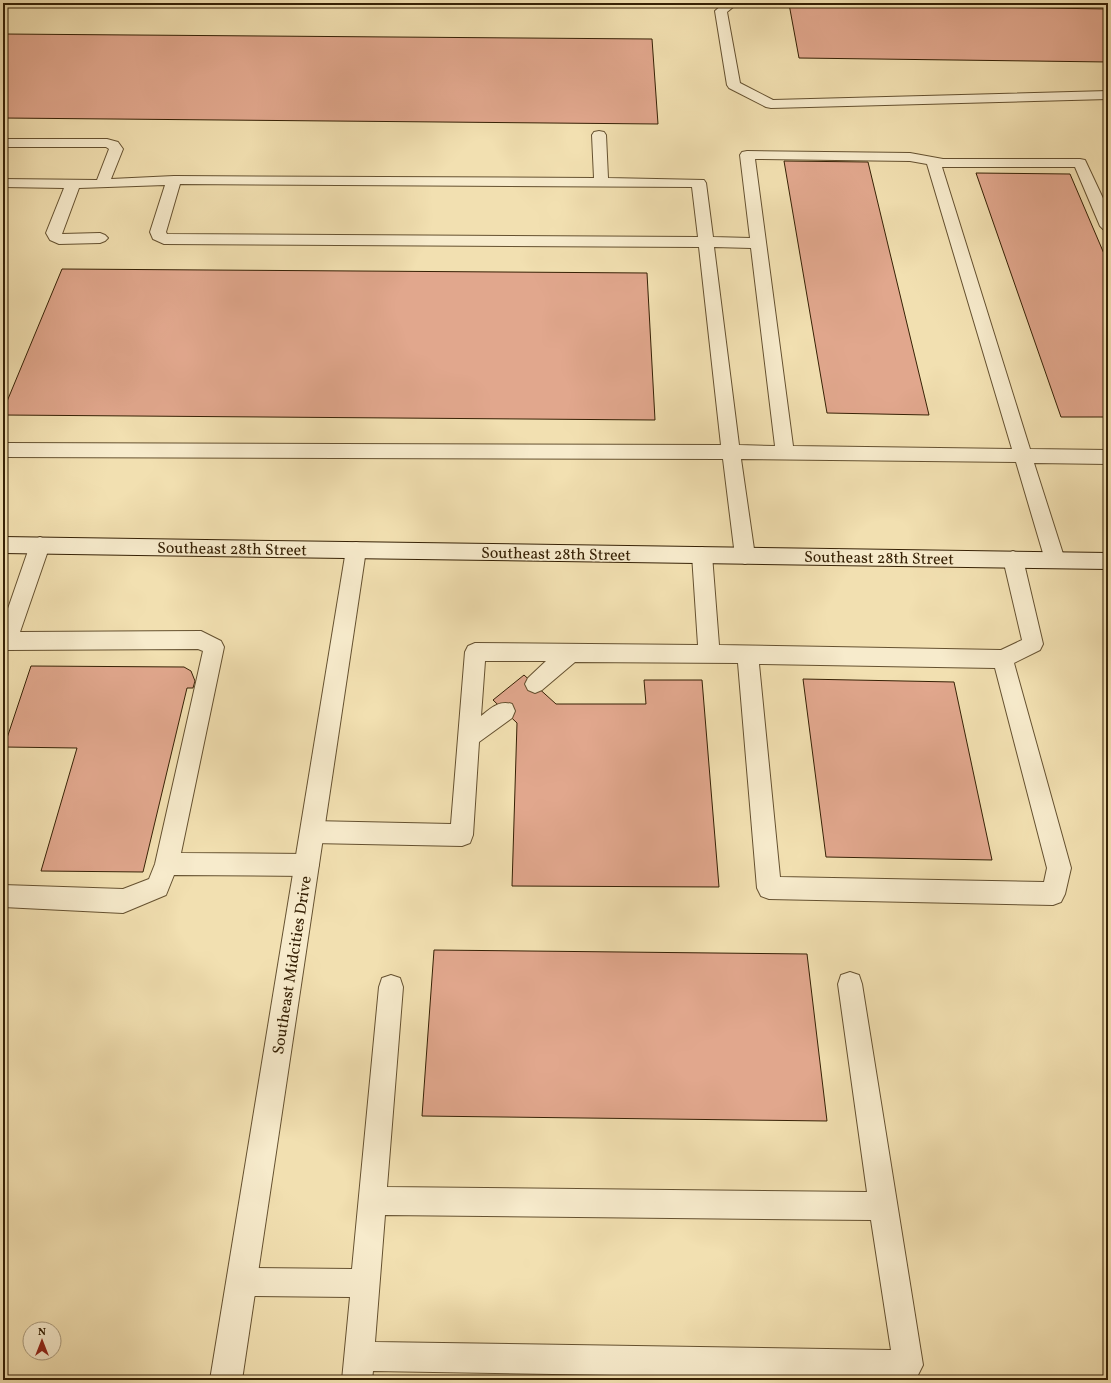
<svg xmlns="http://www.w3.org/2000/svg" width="1111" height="1383" font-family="Vollkorn,serif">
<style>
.building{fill:#e1a78d;stroke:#362105}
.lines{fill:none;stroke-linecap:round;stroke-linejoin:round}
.lane-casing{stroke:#655130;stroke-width:2}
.street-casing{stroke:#655130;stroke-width:2}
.secondary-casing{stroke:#362105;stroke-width:2}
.lane{fill:#f7ebcc;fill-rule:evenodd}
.street{fill:#f7ebcc;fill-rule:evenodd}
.secondary{fill:#f7ebcc;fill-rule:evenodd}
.labels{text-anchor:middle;stroke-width:3;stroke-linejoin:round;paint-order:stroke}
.street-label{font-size:16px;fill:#362105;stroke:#f7ebcc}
</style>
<rect width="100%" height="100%" fill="#f2e0b1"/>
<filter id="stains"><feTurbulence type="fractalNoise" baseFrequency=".005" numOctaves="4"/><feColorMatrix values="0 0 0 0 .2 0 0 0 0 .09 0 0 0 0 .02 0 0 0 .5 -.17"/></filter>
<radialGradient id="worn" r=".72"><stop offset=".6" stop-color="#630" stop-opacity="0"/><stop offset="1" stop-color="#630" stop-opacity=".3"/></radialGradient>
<!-- building -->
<path class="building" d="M789,4L1108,9V62L799,58Z
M3,34L652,39L658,124L3,118Z
M784,161L868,162L929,415L827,413Z
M976,173L1070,174L1108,263V417H1061Z
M62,269L647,273L655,420L3,415V411Z
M31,666L184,667L191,671L195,681L193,688H187L143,872L41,871L77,748L4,747Z
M524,675L556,704H646L644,680H702L719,887L512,886L517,723L493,700Z
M803,679L954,682L992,860L826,857Z
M434,950L807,954L827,1121L422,1116Z"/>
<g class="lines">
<defs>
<path id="lane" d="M724,3H738L727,12L740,83L773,100L1108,91V99L771,108L766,107L729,88L727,85L715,11Z
M599,131L604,132L606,135L608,178L704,180L706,183L713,237L750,238L740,155L742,152L747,151L910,153L943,159H1080L1085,160L1108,209V231L1103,229L1100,226L1075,167H942L1030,449L1108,450V464L1034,463L1065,560L1062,565L1055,568L1048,565L1045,560L1016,462L741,459L755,556L752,561L745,564L738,561L735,556L723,459L3,457V443L721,445L699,247L164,244L153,239L150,232L165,185L79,188L62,234L100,233L105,235L108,238L105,241L100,243L59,244L50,240L46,233L64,188L3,187V179L97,180L109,149L106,147H3V139H107L118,142L123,149L111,179L174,176L594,178L592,135L594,132ZM755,159L910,161L927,164L1012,449L793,446ZM180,184L692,187L698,237L167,234L166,232ZM714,247L751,248L775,446L739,445Z
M40,537L47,540L50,545L20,632L201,631L221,641L224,647L181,853L307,854L315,857L319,865L315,873L307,876L174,875L166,895L123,913L3,907V885L123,889L149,879L155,864L203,651L198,649L7,650L3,648V623L30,545L33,540Z
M702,547L709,550L712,555L719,645L1001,650L1022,640L1003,559L1006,554L1013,551L1020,554L1023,559L1043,644L1040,650L1014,663L1071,868L1065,894L1061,902L1053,905L769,899L761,896L757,888L738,663L575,662L542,690L535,693L528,690L525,684L528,678L546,661H485L481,716C491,708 499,700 512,704L515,711L512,718L479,742L473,835L470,843L462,846L312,843L304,840L301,832L304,824L312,821L451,824L465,652L468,646L475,643L698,645L692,555L695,550ZM759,664L995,668L1047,868L1044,882L780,877Z
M850,972L859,975L862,984L923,1365L918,1375L908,1380L373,1371L372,1380H342L350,1297L241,1296L231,1292L227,1282L231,1272L241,1268L352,1269L379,987L382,978L391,975L400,978L403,987L387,1187L867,1192L838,984L841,975ZM385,1215L871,1220L891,1350L375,1342Z"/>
<path id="street" d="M356,542L363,544L366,550L242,1380H210L346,550L349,544Z"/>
<path id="secondary" d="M3,537L1108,553V569L3,553Z"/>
</defs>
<!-- lane casing -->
<use href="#lane" class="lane-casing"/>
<!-- street casing -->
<use href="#street" class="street-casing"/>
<!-- secondary casing -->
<use href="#secondary" class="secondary-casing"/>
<!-- lane -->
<use href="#lane" class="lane"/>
<!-- street -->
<use href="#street" class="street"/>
<!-- secondary -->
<use href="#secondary" class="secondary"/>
</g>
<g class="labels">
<!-- street labels -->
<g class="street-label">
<text transform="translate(232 548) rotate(1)" y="6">Southeast 28th Street</text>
<text transform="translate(556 553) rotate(1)" y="6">Southeast 28th Street</text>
<text transform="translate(879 557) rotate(1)" y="6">Southeast 28th Street</text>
<text transform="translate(291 965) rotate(-81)" y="6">Southeast Midcities Drive</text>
</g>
</g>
<!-- margin -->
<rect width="1111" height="1383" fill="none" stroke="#f2e0b1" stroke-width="16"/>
<rect x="4" y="4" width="1103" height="1375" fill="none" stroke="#362105" stroke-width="2"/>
<rect x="8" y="8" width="1095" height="1367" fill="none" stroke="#362105"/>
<!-- north arrow -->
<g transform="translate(42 1341)"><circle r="19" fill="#f7ebcc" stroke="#aa9a7c"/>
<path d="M0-3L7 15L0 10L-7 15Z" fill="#8f2418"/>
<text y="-6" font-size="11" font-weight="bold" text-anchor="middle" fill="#362105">N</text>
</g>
<rect width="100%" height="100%" filter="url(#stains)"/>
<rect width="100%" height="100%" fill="url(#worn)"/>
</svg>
